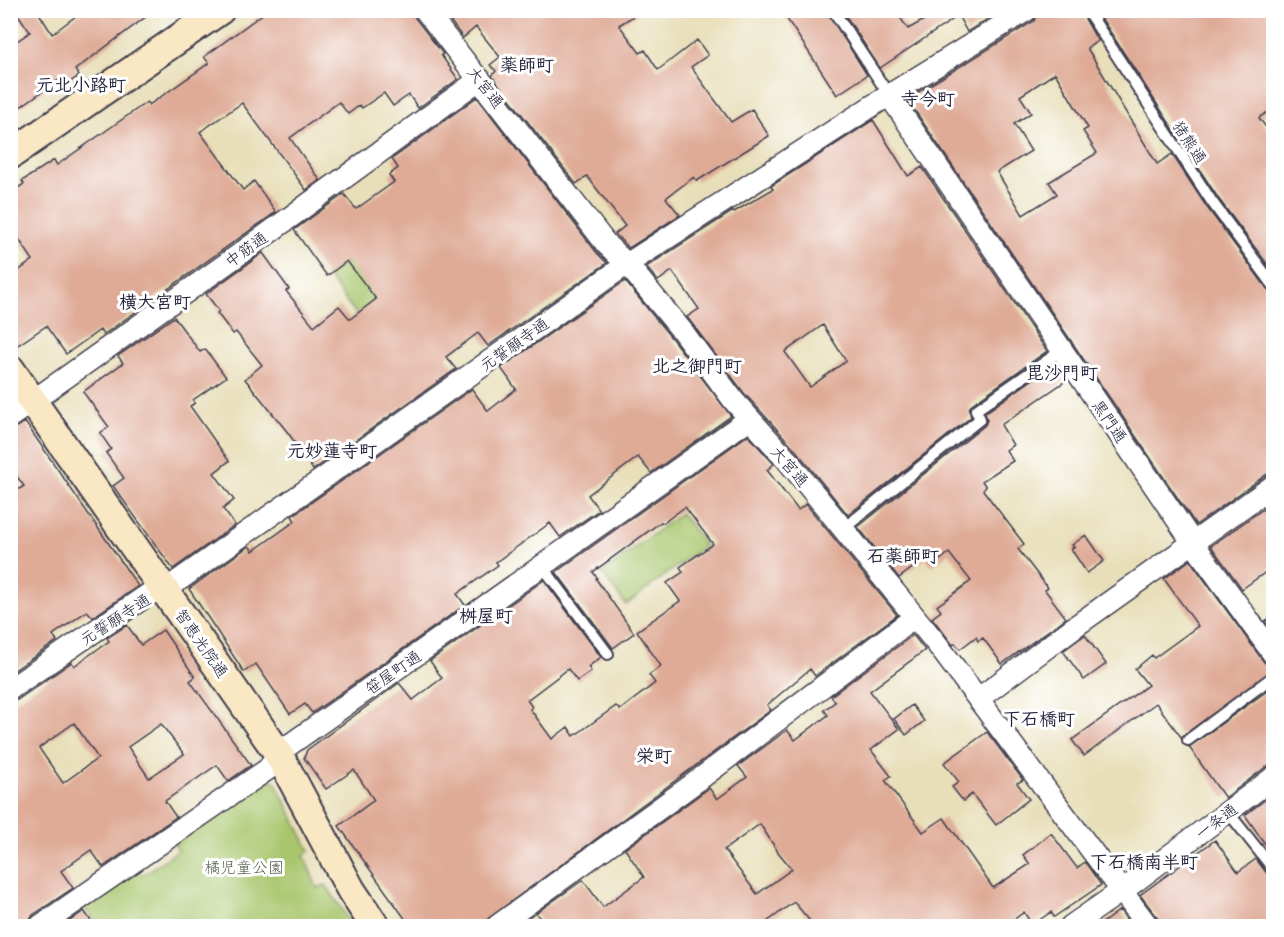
<svg xmlns="http://www.w3.org/2000/svg" width="1284" height="937" font-family="'Balsamiq Sans','Klee One',sans-serif">
<style>
.green{fill:#a9c66d;stroke:#667454;stroke-width:1.5}
.building{fill:#dfab97;fill-rule:evenodd}
.lines{fill:none;stroke-linecap:round;stroke-linejoin:round}
.lane-casing{stroke:#403e4e;stroke-width:14}
.street-casing{stroke:#403e4e;stroke-width:24}
.secondary-casing{stroke:#403e4e;stroke-width:32}
.lane{stroke:#fff;stroke-width:10}
.street{stroke:#fff;stroke-width:21}
.secondary{stroke:#fae7c3;stroke-width:28}
.labels{text-anchor:middle;stroke-width:6;stroke-linejoin:round;paint-order:stroke}
.street-label{font-size:16px;fill:#22223b;stroke:#fff}
.park-label{font-size:16px;fill:#515b4c;stroke:#fff}
.neighbourhood-label{font-size:18px;font-weight:bold;fill:#22223b;stroke:#fff}
</style>
<rect width="100%" height="100%" fill="#fff"/>
<filter id="ink" filterUnits="userSpaceOnUse"><feTurbulence type="fractalNoise" baseFrequency=".0167" numOctaves="2"/><feDisplacementMap in="SourceGraphic" scale="12" xChannelSelector="R" yChannelSelector="G"/><feConvolveMatrix kernelMatrix="1 2 1 2 8 2 1 2 1" color-interpolation-filters="sRGB"/></filter>
<filter id="wash" filterUnits="userSpaceOnUse"><feTurbulence type="fractalNoise" baseFrequency=".008" numOctaves="4" result="noise"/><feDisplacementMap in="SourceGraphic" scale="24" xChannelSelector="R" yChannelSelector="G"/><feGaussianBlur stdDeviation="1.35" result="paint"/><feColorMatrix in="noise" values="0 0 0 0 0 0 0 0 0 0 0 0 0 0 0 0 0 1.4 0 .05"/><feComposite in="paint" operator="in"/></filter>
<g filter="url(#wash)">
<rect width="100%" height="100%" fill="#e8dfba"/>
<!-- green -->
<path class="green" d="M362,250L382,296L357,315L327,276Z
M681,513L705,545L626,605L602,573Z
M266,780L275,781L310,851L304,855L317,888L326,885L353,926H98L83,906L137,869L143,875L178,850L173,843Z"/>
<g id="blocks">
<!-- building -->
<path class="building" d="M15,10H37L52,34L84,10H155L75,70L79,76L64,86L60,79L10,114V46L30,32Z
M268,10H412L415,18L443,54L441,55L458,79L418,108L409,95L393,106L384,93L362,108L360,105L348,114L339,102L290,138L320,180L306,190L242,103L200,132L243,190L254,181L276,212L103,335L100,330L66,354L46,326L18,345L10,334V277L33,260L10,226V193L24,184L22,181L54,160L57,165L147,102L149,105L209,63L204,57Z
M442,10H643L619,25L640,53L645,50L658,70L697,40L708,55L691,67L731,122L752,109L769,136L697,181L694,177L666,198L680,215L629,248L615,234L625,226L587,176L576,184L492,76L496,71L490,65L500,57L476,27L463,38Z
M781,10H826L867,75L837,95Z
M842,10H895L908,29L942,10H951L955,18L880,68Z
M955,10H1002L967,32Z
M1040,10H1080L1098,41L1087,48L1157,164L1172,154L1206,206L1268,290L1274,293V469L1196,525L907,99L1034,21ZM1055,73L1088,128L1083,131L1097,153L1049,182L1057,194L1023,215L997,172L1031,151L1014,124L1031,113L1020,96Z
M1096,10H1274V103L1270,105L1272,109L1259,118L1274,138V273L1218,198Z
M477,97L597,253L607,263L488,346L478,333L446,357L456,369L313,470L289,434L245,379L262,365L236,332L233,334L217,313L219,311L206,294L263,253L289,289L286,291L314,326L339,306L350,319L376,299L347,261L327,276L294,230L344,194L356,209L394,182L389,175L398,168L392,159Z
M873,120L908,176L922,167L1047,351L972,404L969,409L971,417L848,515L794,448L744,393L687,317L699,309L672,271L658,281L646,267L733,211L734,212L773,189L771,186ZM823,325L846,361L810,387L785,352Z
M625,281L673,340L731,416L651,473L638,457L588,495L599,510L560,537L550,523L496,562L498,565L457,594L465,605L312,713L305,704L290,714L256,664L244,672L189,589L249,546L253,551L295,521L292,516L472,389L488,411L516,389L501,368Z
M174,317L200,352L205,349L226,377L193,400L195,403L190,406L229,461L214,473L234,500L223,509L235,525L173,569L113,486L124,478L106,453L111,449L100,433L109,427L83,392L123,363L118,356Z
M1056,363L1067,380L1001,425L1013,445L1006,450L1013,461L982,481L986,487L983,490L1024,544L1018,549L1048,588L1045,590L1066,618L1002,664L983,638L978,641L976,637L960,649L955,643L953,645L932,618L941,611L937,606L971,581L949,553L932,566L926,558L899,578L858,527L985,425L987,420L985,413Z
M25,422L138,586L93,617L87,611L53,635L57,641L10,673V495L24,486L10,467V430Z
M748,435L774,464L767,470L798,510L806,504L897,615L815,676L810,669L767,705L771,710L477,927H411L339,826L374,800L354,770L326,789L304,758L307,750L399,683L413,700L442,678L430,661L544,580L601,657L588,667L591,671L577,681L568,669L527,700L532,707L530,709L552,739L568,727L574,736L616,706L620,710L655,683L649,675L661,666L637,631L680,601L667,583L683,572L680,567L713,544L685,507L663,523L661,522L593,572L597,578L596,579L634,633L613,648L556,572Z
M1273,502L1274,566L1242,589L1211,546Z
M1086,535L1104,561L1087,573L1071,549L1074,547L1072,545Z
M1190,560L1264,662L1274,669L1181,737L1156,703L1084,756L1072,740L1148,685L1135,669L1152,655L1154,658L1198,626L1164,579Z
M1274,616V633L1265,621Z
M127,625L141,645L163,630L195,677L190,681L251,765L228,781L217,765L165,801L176,817L103,867L91,850L61,871L73,888L33,915L26,927H10V702L17,700L72,662L74,666L109,641L107,638ZM74,723L98,758L63,783L39,748ZM161,724L184,754L149,778L128,747Z
M913,635L925,650L870,691L899,729L871,750L891,776L885,780L923,832L944,818L993,888L1030,864L1023,855L1051,833L1077,868L1085,862L1101,885L1054,917L1051,912L1032,925L1024,912L1004,927H815L794,902L760,927H546L536,913L583,880L603,907L644,877L625,849L709,788L717,799L747,777L738,766L787,730L795,740L828,715L824,710L835,702L831,696ZM760,824L778,852L792,869L757,894L724,850Z
M1085,635L1106,664L1084,680L1063,651Z
M1274,686V764L1266,767L1225,798L1189,747Z
M912,705L924,721L906,735L894,719Z
M987,732L1023,780L1017,783L1029,799L996,825L972,794L963,801L952,787L959,782L944,763Z
M1274,793V857L1245,815Z
M1215,840L1238,872L1256,859L1268,875L1274,877V927H1160L1158,918L1140,895Z
M1120,910L1132,927H1097Z
M84,911L95,927H70L67,923Z"/>
</g>
</g>
<g filter="url(#ink)">
<use href="#blocks" fill-opacity="0" stroke="#403e4e" stroke-width="1.5"/>
<g class="lines">
<defs>
<path id="lane" d="M833,10L889,95
M1087,10L1212,202L1274,286
M843,529L980,419L976,410L1062,350
M543,567L608,654
M1188,740L1274,676
M1228,812L1274,870"/>
<path id="street" d="M425,10L607,245L627,264L683,332L734,401L787,460L937,644L1148,926
M889,95L1193,543L1274,655
M10,417L237,256L480,79
M10,689L149,594L165,590L627,264L889,95L1027,10
M978,699L1073,628L1274,485
M40,926L268,769L278,753L749,419
M497,926L693,784L915,617
M1071,926L1133,883L1274,777"/>
<path id="secondary" d="M10,155L220,10
M10,369L278,753L351,890L375,926"/>
</defs>
<!-- lane casing -->
<use href="#lane" class="lane-casing"/>
<!-- street casing -->
<use href="#street" class="street-casing"/>
<!-- secondary casing -->
<use href="#secondary" class="secondary-casing"/>
<!-- lane -->
<use href="#lane" class="lane"/>
<!-- street -->
<use href="#street" class="street"/>
<!-- secondary -->
<use href="#secondary" class="secondary"/>
</g>
</g>
<g class="labels">
<!-- street labels -->
<g class="street-label">
<text transform="translate(486 87) rotate(52)" y="6">大宮通</text>
<text transform="translate(1190 142) rotate(57)" y="6">猪熊通</text>
<text transform="translate(246 249) rotate(-36)" y="6">中筋通</text>
<text transform="translate(514 344) rotate(-35)" y="6">元誓願寺通</text>
<text transform="translate(1110 421) rotate(56)" y="6">黒門通</text>
<text transform="translate(790 466) rotate(49)" y="6">大宮通</text>
<text transform="translate(115 619) rotate(-33)" y="6">元誓願寺通</text>
<text transform="translate(202 643) rotate(55)" y="6">智恵光院通</text>
<text transform="translate(393 672) rotate(-35)" y="6">笹屋町通</text>
<text transform="translate(1216 821) rotate(-37)" y="6">一条通</text>
</g>
<!-- park labels -->
<g class="park-label">
<text x="244" y="873">橘児童公園</text>
</g>
<!-- neighbourhood labels -->
<g class="neighbourhood-label">
<text x="527" y="71">薬師町</text>
<text x="81" y="91">元北小路町</text>
<text x="928" y="105">寺今町</text>
<text x="155" y="308">横大宮町</text>
<text x="697" y="372">北之御門町</text>
<text x="1062" y="379">毘沙門町</text>
<text x="332" y="457">元妙蓮寺町</text>
<text x="903" y="562">石薬師町</text>
<text x="486" y="622">桝屋町</text>
<text x="1039" y="725">下石橋町</text>
<text x="654" y="762">栄町</text>
<text x="1144" y="868">下石橋南半町</text>
</g>
</g>
<!-- margin -->
<rect width="1284" height="937" fill="none" stroke="#fff" stroke-width="36"/>
</svg>
